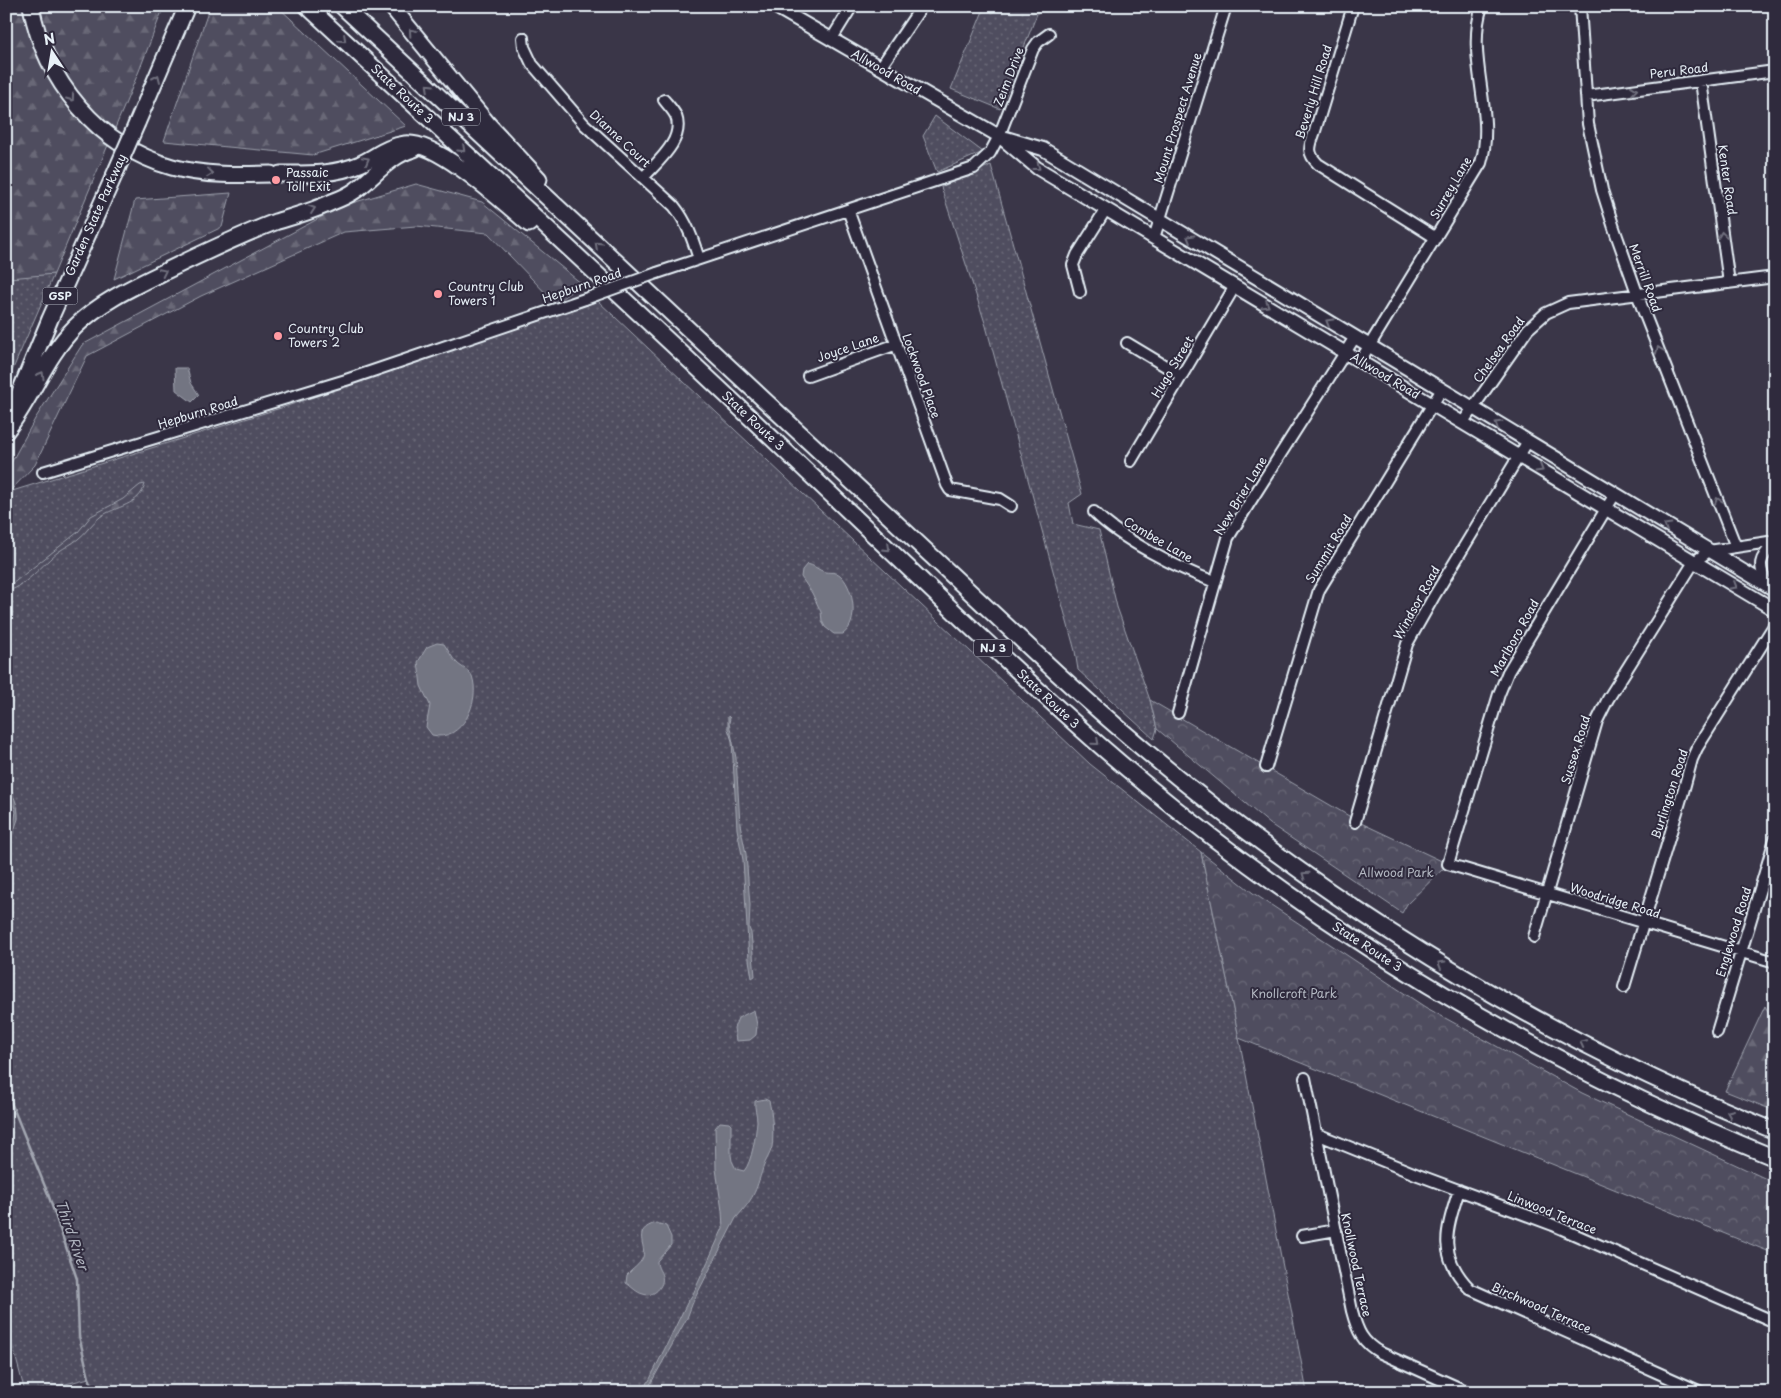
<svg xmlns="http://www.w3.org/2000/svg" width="1781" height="1398" font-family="'Playpen Sans',sans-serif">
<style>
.grass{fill:url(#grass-dots);stroke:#9ca0ac}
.forest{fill:url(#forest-firs);stroke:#9ca0ac}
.park{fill:url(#park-crowns);stroke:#9ca0ac}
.water{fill:#737482;stroke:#a2a6b1}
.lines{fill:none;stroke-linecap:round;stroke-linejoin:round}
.stream{stroke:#a2a6b1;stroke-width:2.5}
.minor-casing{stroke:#e8f1f8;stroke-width:14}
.major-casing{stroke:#e8f1f8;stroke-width:16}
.highway-casing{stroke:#e8f1f8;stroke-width:19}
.minor{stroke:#2f2a3d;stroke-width:10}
.major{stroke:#2f2a3d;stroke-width:12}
.highway{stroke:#2f2a3d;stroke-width:15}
.minor-bridge-casing{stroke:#e8f1f8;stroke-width:14;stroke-linecap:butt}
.highway-bridge-casing{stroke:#e8f1f8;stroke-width:19;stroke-linecap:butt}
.minor-bridge{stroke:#2f2a3d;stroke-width:10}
.highway-bridge{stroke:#2f2a3d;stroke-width:15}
.oneway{stroke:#70707e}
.poi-dot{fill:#ff9aa2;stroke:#2f2a3d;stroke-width:2}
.labels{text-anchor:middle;stroke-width:4;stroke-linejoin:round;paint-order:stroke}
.shield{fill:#2f2a3d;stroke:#b0b5c0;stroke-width:1}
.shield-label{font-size:11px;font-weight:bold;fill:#e8f1f8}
.street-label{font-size:12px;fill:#e8f1f8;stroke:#2f2a3d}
.poi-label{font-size:12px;fill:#e8f1f8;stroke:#2f2a3d;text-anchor:start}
.park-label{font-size:12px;fill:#b3b8c2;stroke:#2f2a3d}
.water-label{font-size:14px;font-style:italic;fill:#aeb2bd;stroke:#2f2a3d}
</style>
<defs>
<pattern id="grass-dots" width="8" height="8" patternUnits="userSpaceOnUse" patternTransform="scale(1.25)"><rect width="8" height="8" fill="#504e5f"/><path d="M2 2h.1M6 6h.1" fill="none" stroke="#696877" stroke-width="1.8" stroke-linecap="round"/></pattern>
<pattern id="forest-firs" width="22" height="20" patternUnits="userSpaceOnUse" patternTransform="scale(1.25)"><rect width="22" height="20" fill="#504e5f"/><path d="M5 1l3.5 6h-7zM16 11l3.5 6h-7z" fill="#696877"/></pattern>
<pattern id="park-crowns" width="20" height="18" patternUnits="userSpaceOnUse" patternTransform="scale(1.25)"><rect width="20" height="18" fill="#504e5f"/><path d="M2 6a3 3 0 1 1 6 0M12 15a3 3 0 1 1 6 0" fill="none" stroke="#696877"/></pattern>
</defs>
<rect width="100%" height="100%" fill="#3a3648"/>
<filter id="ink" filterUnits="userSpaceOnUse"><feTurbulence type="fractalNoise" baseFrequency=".02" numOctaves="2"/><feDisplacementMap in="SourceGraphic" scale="10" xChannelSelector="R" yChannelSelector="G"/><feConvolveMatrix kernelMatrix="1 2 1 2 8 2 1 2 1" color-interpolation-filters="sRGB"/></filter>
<g filter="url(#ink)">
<!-- grass -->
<path class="grass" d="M985,6H1040L1000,109L951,89Z
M935,116L983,152L937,172L923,136Z
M991,165L1082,494L1069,503L1073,524L1099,530L1117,607L1150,700L1157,729L1154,739L1078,670L1075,651L986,326L941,187Z
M54,274L6,385V277Z
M598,301L1090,764L1201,852L1239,1038L1307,1392H95L89,1378L54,1387L25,1392L6,1321V498L9,492L284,407Z"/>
<!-- forest -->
<path class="forest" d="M13,6H164L139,71L54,274L9,278L6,277V32Z
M210,6H277L406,126L313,155L164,141Z
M416,184L482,202L582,284L555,303L488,233L416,226L344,232L201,296L87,356L35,465L9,492L6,485V472L35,419L82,345L342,206Z
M231,193L222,227L114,279L135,200Z
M145,484C140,506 115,506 100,517C92,523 86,533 78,539C72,544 65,547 58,552C45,562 22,590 6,591V585L12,584L78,532L91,516L123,499L140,485Z
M1765,1006L1775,1024V1111L1725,1091Z"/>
<!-- park -->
<path class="park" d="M1150,700L1361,823L1448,864L1407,904L1402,913L1270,824L1157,729Z
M1201,852L1253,893L1425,1007L1582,1093L1775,1183V1254L1239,1038Z"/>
<!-- water -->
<path class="water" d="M175,368H187L191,383L199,395L192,402L176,390Z
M807,564C814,565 818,570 825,572C832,573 837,571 842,577C854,590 859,623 843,634H834L825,627L822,621L821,612L812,593L801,577L802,570Z
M437,643L444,644C448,650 452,658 457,663C462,668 469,670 472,676C481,701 462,743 432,735L426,727L430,705L421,686L418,662L427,647Z
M728,716L730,718L729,723L736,758L740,824L746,854L750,905L749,928L751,933L755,976L752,978L749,960L743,860L737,829L732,741L728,729Z
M6,782C13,794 19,805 18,819L6,854V841L12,829L16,812L6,787Z
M6,911C14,932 12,941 7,962C6,967 7,973 6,978Z
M754,1010L757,1025L756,1035L750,1040L736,1041L734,1028L738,1018Z
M765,1099L769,1101C772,1112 774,1136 772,1147C770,1155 765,1161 763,1168C755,1193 754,1198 736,1218L693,1302L687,1318L646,1392H643L647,1382L649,1381L687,1303L693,1294L723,1228L722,1211L716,1169L715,1128L720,1122L729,1123L731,1125V1155L732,1161L736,1169L744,1171C752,1162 756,1134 757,1121C757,1114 754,1108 755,1101Z
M656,1223L666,1226L671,1237V1245L657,1261C657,1268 661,1271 662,1276C665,1286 653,1298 643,1294C637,1293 631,1286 626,1283L627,1275C632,1269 640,1265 643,1257C647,1245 631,1230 656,1223Z"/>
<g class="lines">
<!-- stream -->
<path class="stream" d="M6,790L13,829
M6,1090L48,1194L77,1279L79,1336L89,1378L95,1392"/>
<defs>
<path id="minor" d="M1353,6L1315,131C1310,146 1306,152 1318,164L1436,238
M1580,6L1588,124L1602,190L1614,228L1643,310L1736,547
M523,38L524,47L532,64L584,124L674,206C687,222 693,240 699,259
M831,40L852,6
M880,68L922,6
M1701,81L1729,283
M1586,96L1775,71
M643,178C657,162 685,140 676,116C673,110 668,105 664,100
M848,210L947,485L950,490L1000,499L1011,506
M1154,238L1226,6
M657,273L974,168L990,153L999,136L1033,49L1038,42L1049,34
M1080,292L1073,265L1077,255L1106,209
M1127,343L1182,376
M1360,361L1481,163C1496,112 1465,57 1482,6
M808,376L897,344
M1463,422L1528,329L1546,313L1568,303L1775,277
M1131,461L1235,286
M43,472L346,380L585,299
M1615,494L1508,672L1499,694L1448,864L1775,962
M1094,512C1122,540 1177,568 1215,582
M1767,585C1758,565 1758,559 1775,543
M1178,713L1228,538L1250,502L1355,337
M1266,767L1319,590L1442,389
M1355,822L1407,644L1433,598L1528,441
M1534,937L1597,721L1608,699L1694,562L1709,551L1775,541
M1624,987L1683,792L1692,759L1697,748L1775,624
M1717,1032L1775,839
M1305,1078L1352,1311C1357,1330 1362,1343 1381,1353L1468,1392
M1317,1134L1418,1175L1553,1225L1775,1322
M1459,1190C1446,1231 1437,1255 1470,1289L1701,1392
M1302,1236L1336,1230"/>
<path id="major" d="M774,6L999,136L1037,168L1775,610
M1006,138L1043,149L1775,590"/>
<path id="highway" d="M31,6C45,81 98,146 172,167C204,176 239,175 271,174
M307,6C457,145 608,283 757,424C825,489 894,554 962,619C1022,675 1081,731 1144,783C1334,940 1547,1066 1775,1158
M342,6L1057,673C1269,868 1508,1024 1775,1131
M391,6L488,124L539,179
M137,123L187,6
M280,174C307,174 335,175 360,164C375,157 388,146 405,144C437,140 504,203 529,224
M14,406L50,319L117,169
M6,431C32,398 45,357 75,327C101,301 135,286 168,270C203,253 239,236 275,222C294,216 314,211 332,202C340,199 349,195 356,190C375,176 390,155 414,149"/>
</defs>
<!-- minor casing -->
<use href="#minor" class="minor-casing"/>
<!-- major casing -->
<use href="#major" class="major-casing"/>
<!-- highway casing -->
<use href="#highway" class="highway-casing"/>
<!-- minor -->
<use href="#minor" class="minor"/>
<!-- major -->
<use href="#major" class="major"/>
<!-- highway -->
<use href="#highway" class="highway"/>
<defs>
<path id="minor-bridge" d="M585,299L657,273"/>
<path id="highway-bridge" d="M117,169L137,123"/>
</defs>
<!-- minor-bridge casing -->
<use href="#minor-bridge" class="minor-bridge-casing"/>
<!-- highway-bridge casing -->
<use href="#highway-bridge" class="highway-bridge-casing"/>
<!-- minor-bridge -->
<use href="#minor-bridge" class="minor-bridge"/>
<!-- highway-bridge -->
<use href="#highway-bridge" class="highway-bridge"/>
</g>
<!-- one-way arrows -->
<defs><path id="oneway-chevron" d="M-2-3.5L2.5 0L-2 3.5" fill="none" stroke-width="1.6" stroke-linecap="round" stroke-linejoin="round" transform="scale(1.25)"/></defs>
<g class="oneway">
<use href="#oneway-chevron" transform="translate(412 32) rotate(-131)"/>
<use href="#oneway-chevron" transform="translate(343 39) rotate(43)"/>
<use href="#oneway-chevron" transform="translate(157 78) rotate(-66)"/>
<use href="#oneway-chevron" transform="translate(429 87) rotate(-137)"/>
<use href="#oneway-chevron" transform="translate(1634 90) rotate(-7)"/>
<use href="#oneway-chevron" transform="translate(71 98) rotate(54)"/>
<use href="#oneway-chevron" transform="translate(462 149) rotate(43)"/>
<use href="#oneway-chevron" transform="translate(366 160) rotate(-29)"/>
<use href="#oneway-chevron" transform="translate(1037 167) rotate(36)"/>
<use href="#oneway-chevron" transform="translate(210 173) rotate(6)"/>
<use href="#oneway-chevron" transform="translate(312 209) rotate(-19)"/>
<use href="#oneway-chevron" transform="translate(1722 235) rotate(-98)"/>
<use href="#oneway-chevron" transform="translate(1190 238) rotate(-149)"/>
<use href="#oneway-chevron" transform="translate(598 245) rotate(-137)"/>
<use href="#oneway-chevron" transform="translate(163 272) rotate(-26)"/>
<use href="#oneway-chevron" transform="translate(1266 305) rotate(31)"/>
<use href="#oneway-chevron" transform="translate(1329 322) rotate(-149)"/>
<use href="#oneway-chevron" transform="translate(1659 350) rotate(-111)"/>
<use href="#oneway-chevron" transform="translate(41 375) rotate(-60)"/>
<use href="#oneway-chevron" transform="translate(1498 424) rotate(-149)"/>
<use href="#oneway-chevron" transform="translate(1540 469) rotate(31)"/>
<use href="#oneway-chevron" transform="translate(1718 501) rotate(-111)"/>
<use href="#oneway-chevron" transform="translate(1667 526) rotate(-149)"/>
<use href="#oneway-chevron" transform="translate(887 548) rotate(43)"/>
<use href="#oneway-chevron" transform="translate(1734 586) rotate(31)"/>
<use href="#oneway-chevron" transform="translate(1096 742) rotate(41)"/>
<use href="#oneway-chevron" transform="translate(1305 875) rotate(-145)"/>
<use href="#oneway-chevron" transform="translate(1441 964) rotate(-149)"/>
<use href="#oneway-chevron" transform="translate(1583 1043) rotate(-153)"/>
<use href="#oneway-chevron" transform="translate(1730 1113) rotate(-157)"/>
</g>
</g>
<!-- markers -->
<g class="poi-dot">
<circle cx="276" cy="180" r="5"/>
<circle cx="438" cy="294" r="5"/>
<circle cx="278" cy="336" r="5"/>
</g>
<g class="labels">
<!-- shield labels -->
<g class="shield">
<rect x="442" y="108.5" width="38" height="17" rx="4"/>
<rect x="42.5" y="287.5" width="35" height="17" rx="4"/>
<rect x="974" y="639.5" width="38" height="17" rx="4"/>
</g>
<g class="shield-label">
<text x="461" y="121">NJ 3</text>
<text x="60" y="300">GSP</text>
<text x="993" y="652">NJ 3</text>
</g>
<!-- street labels -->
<g class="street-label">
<text transform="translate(1679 71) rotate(-7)" y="4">Peru Road</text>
<text transform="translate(886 72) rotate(30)" y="4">Allwood Road</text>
<text transform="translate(1009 77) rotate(-69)" y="4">Zeim Drive</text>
<text transform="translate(1314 92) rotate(-73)" y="4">Beverly Hill Road</text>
<text transform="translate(402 94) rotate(43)" y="4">State Route 3</text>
<text transform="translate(1178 118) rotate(-73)" y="4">Mount Prospect Avenue</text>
<text transform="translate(620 139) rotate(43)" y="4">Dianne Court</text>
<text transform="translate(1727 180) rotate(82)" y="4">Kenter Road</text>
<text transform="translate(1451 188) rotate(-60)" y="4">Surrey Lane</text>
<text transform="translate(96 215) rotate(-66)" y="4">Garden State Parkway</text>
<text transform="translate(1645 278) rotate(70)" y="4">Merrill Road</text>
<text transform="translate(582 286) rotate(-19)" y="4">Hepburn Road</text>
<text transform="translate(848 348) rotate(-19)" y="4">Joyce Lane</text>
<text transform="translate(1499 350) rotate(-54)" y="4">Chelsea Road</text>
<text transform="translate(1173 367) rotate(-59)" y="4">Hugo Street</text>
<text transform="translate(921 376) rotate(70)" y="4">Lockwood Place</text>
<text transform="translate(1385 376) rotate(31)" y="4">Allwood Road</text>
<text transform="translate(198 413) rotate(-17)" y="4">Hepburn Road</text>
<text transform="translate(753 421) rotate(43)" y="4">State Route 3</text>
<text transform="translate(1241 496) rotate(-59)" y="4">New Brier Lane</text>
<text transform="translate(1158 540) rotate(30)" y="4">Combee Lane</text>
<text transform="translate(1329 549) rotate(-59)" y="4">Summit Road</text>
<text transform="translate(1417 603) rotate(-61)" y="4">Windsor Road</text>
<text transform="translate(1515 638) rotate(-61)" y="4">Marlboro Road</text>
<text transform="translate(1048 699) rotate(43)" y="4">State Route 3</text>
<text transform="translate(1576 750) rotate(-73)" y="4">Sussex Road</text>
<text transform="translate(1670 794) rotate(-72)" y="4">Burlington Road</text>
<text transform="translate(1615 901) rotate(17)" y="4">Woodridge Road</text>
<text transform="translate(1734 932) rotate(-73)" y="4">Englewood Road</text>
<text transform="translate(1367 947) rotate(33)" y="4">State Route 3</text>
<text transform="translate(1552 1213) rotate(22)" y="4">Linwood Terrace</text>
<text transform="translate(1356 1265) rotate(78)" y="4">Knollwood Terrace</text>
<text transform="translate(1541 1308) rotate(24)" y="4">Birchwood Terrace</text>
</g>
<!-- poi labels -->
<g class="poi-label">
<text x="286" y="177">Passaic<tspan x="286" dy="14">Toll Exit</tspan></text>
<text x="448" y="291">Country Club<tspan x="448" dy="14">Towers 1</tspan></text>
<text x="288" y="333">Country Club<tspan x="288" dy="14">Towers 2</tspan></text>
</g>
<!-- park labels -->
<g class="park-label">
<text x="1396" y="877">Allwood Park</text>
<text x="1294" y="998">Knollcroft Park</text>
</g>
<!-- water labels -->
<g class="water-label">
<text transform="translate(72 1235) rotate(71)" y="5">Third River</text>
</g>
</g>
<!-- margin -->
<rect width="1781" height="1398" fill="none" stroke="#2f2a3d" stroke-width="25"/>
<rect x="12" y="12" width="1756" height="1373" fill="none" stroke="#e8f1f8" stroke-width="2" filter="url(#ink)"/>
<!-- north arrow -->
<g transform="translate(52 52) rotate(348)" stroke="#2f2a3d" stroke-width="4" paint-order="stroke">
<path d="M0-4L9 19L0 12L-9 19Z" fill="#e8f1f8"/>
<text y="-8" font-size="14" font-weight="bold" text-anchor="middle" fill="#e8f1f8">N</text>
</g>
</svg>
